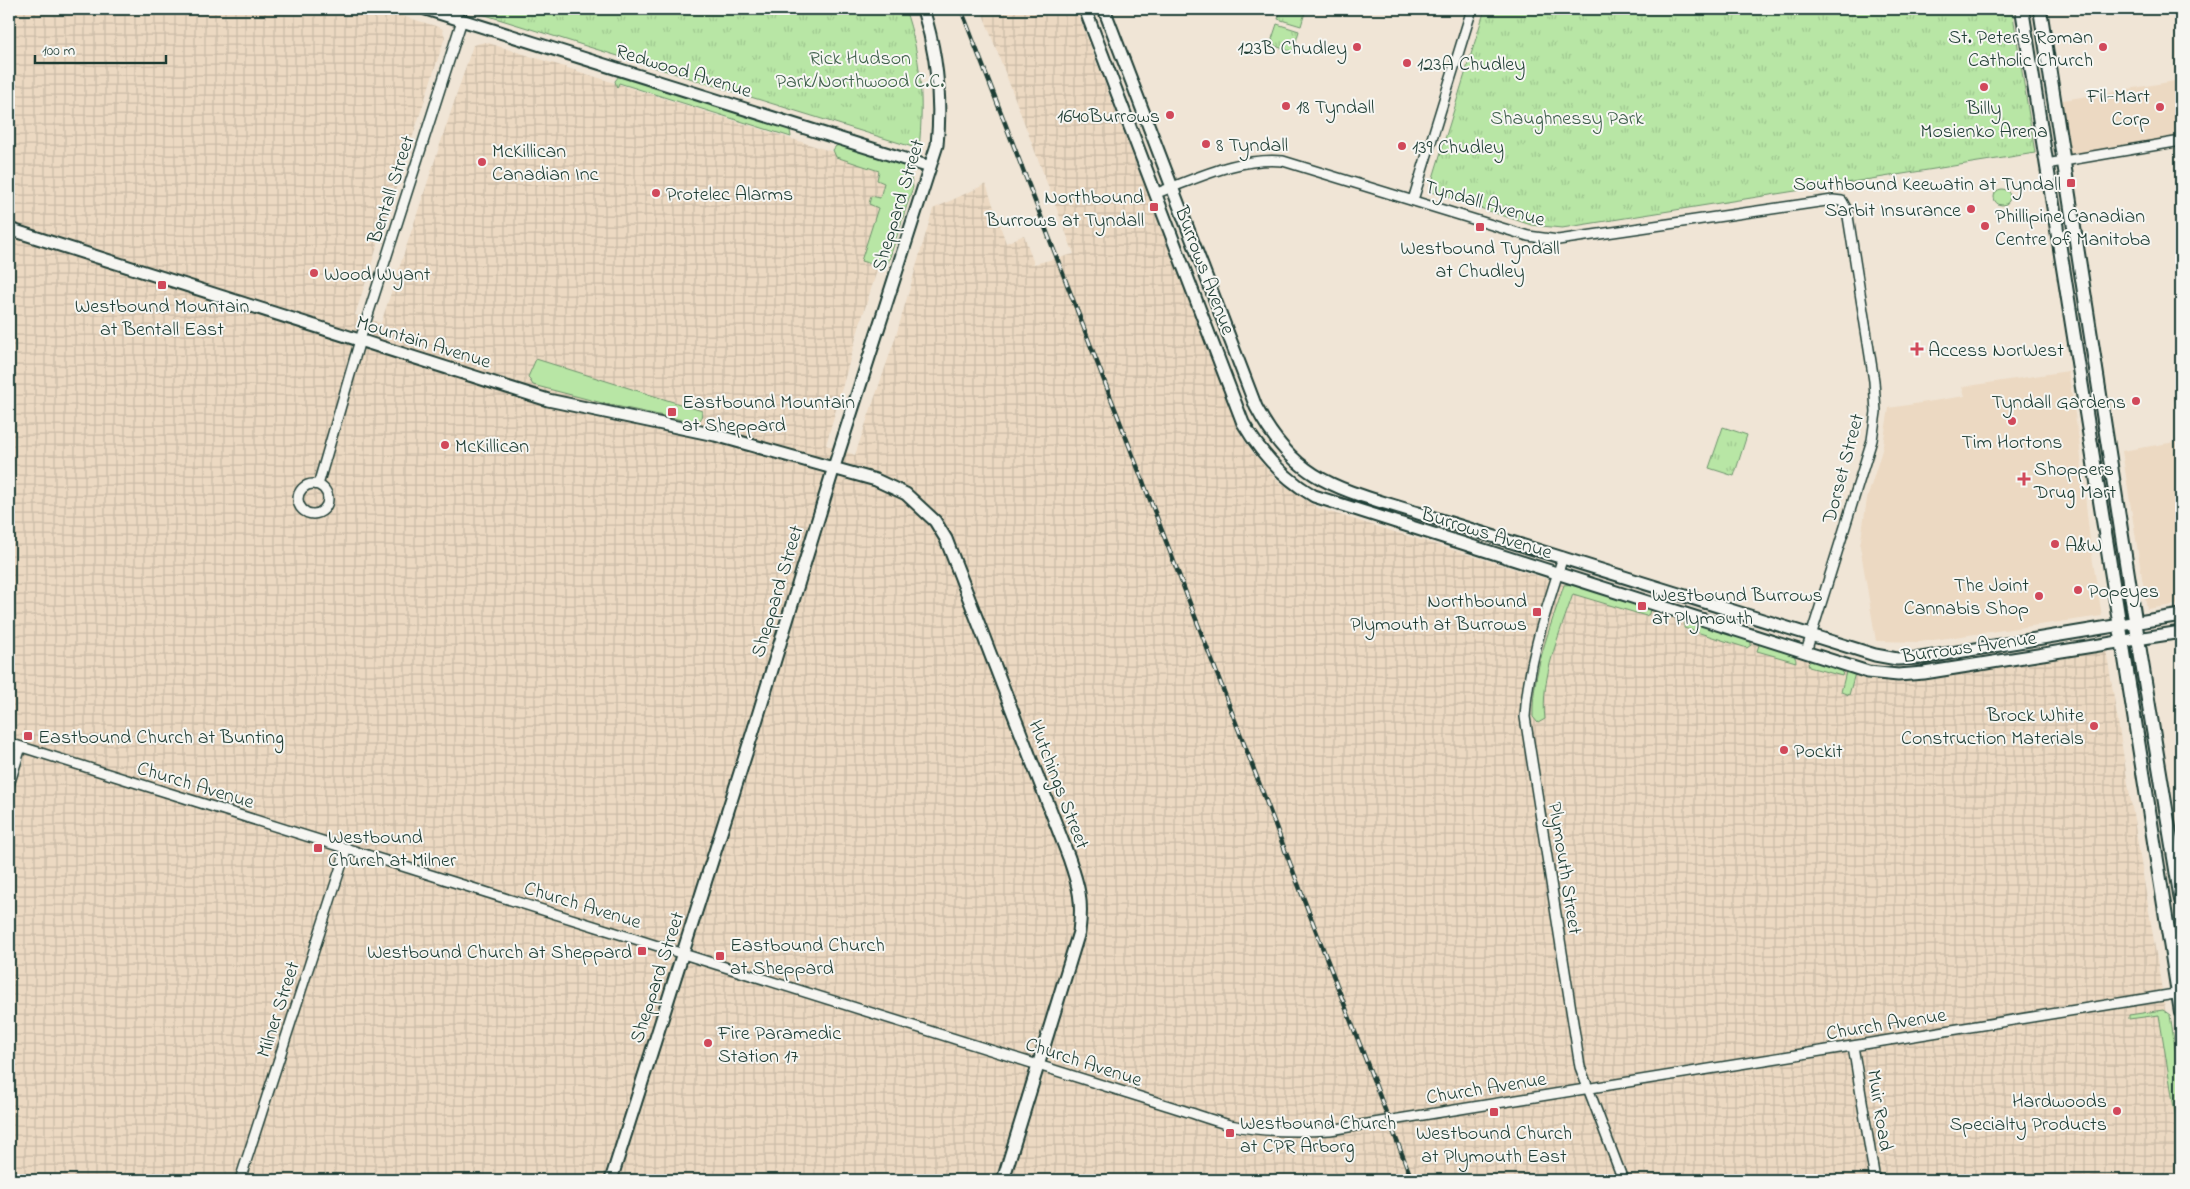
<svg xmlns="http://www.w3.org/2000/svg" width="2190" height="1189" font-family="'Indie Flower',sans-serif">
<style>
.built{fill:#ecd9c2}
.industrial{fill:url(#industrial-grid)}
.grass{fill:#b8e6a5;stroke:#6c926c}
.park{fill:url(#park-tufts);stroke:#6c926c}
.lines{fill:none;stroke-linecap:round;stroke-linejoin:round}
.minor-casing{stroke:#1f3d34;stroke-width:12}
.tertiary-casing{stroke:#1f3d34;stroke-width:15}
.secondary-casing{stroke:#1f3d34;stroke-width:16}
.minor{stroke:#f6f6f2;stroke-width:9}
.tertiary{stroke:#f6f6f2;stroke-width:11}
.secondary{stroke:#f6f6f2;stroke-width:12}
.rail-casing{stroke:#1f3d34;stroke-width:4.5}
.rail{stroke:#f6f6f2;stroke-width:2.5;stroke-dasharray:8;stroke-linecap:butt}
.poi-dot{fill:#d1495b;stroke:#f6f6f2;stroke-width:2}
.labels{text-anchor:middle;stroke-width:4;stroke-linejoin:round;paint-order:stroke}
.poi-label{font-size:20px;fill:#1f3d34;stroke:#f6f6f2;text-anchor:start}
.park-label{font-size:20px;fill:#3e5f4b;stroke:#f6f6f2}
.street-label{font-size:20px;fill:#1f3d34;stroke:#f6f6f2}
</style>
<defs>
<pattern id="industrial-grid" width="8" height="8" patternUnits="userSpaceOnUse" patternTransform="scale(1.25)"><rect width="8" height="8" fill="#ecd9c2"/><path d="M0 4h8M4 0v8" fill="none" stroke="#cabba7"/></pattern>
<pattern id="park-tufts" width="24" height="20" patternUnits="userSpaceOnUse" patternTransform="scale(1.25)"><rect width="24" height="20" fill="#b8e6a5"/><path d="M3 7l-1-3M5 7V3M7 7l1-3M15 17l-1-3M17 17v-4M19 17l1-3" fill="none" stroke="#9ec68f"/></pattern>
</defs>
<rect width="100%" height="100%" fill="#f0e5d6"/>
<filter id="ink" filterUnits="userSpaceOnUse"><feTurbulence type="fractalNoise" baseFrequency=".02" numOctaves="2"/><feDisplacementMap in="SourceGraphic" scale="10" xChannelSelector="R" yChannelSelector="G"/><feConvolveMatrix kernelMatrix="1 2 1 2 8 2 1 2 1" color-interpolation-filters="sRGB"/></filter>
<g filter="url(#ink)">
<!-- built -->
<path class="built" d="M2181,80V137L2067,157L2058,101Z
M2068,371L2079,440L2091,550L2102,616L1920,642L1876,641L1860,546L1867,499L1882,450L1889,408L1965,396L1962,387Z
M2181,441V604L2147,609L2122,451Z"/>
<!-- industrial -->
<path class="industrial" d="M9,9H380L442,28L445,37L355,315L381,323L473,45L485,42L849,157L906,179L860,324L826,445L855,455L895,339L933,209L986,184L1006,243L1024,235L1034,264L1074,254L981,9H1076L1241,435L1253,453L1276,479L1304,499L1320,509L1865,677L1892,681L2106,649L2181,1106V1180H9Z"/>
<!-- grass -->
<path class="grass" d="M619,76L787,127L790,130L791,137L619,83L617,88L615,81Z
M840,145L902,164L909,170L913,187L888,263L875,265L861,261L878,208L869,204L871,196L880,198L884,183L877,180L879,171L836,157L833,150L836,146Z
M1994 197a8 8 0 1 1 16 0a8 8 0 1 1-16 0Z
M536,359L699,410L702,411L701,419L697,423L606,404L533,385L528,377Z
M1575,584L1648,606L1650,609L1649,614L1646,616L1573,594C1560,633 1540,678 1545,719L1538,723L1533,717C1532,671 1550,629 1564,585Z
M1690,619L1751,640V645L1747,648L1684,628L1685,620Z
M1760,642C1771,646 1796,648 1796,662L1757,651Z
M1812,660L1844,667L1842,676L1809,667L1808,663Z
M1847,668L1855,673L1849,695L1841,692Z
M2163,1010L2170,1015L2181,1085V1151L2159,1015L2129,1019V1015Z"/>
<!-- park -->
<path class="park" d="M466,9H905C921,55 924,100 919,149Z
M1282,9H1306L1301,26L1278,19Z
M1485,9H2012L2035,153L1562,228L1531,225L1429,191Z
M1277,24L1299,31L1293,52L1275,46L1272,39Z
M1723,427L1747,435L1734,476L1709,468Z"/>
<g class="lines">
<defs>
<path id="minor" d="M2046,164L2181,141
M1157,193C1198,178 1238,157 1283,161L1528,236L1558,240L1833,200L1842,201L1847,210L1874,381L1876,412L1872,440L1806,652
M1413,200L1472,9
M298 499a15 15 0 1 1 30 0a15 15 0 1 1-30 0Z
M318,485L360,340L462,20
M1563,557C1546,610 1528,662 1525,717L1580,1067L1623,1180
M9,743L1182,1110C1198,1115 1214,1121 1230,1125C1263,1132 1297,1132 1330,1130L2181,993
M9,785L21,747
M1853,1046L1875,1180
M240,1180L347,848"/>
<path id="tertiary" d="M426,9L930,167
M1085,9L1243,423C1261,454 1283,478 1314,496L1868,672L1898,675L1924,673L2181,632
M1104,9L1256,407C1296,484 1342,489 1418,513L1875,655L1897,659L1921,658L2181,615
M9,229L548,400L715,435L876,480L906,494L935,521L946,539L1069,858C1079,887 1083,901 1079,932L1003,1180
M611,1180L756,722L834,467L937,145C942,98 937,54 923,9"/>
<path id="secondary" d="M2022,9L2181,1012
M2040,9L2138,639L2181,900"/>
</defs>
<!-- minor casing -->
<use href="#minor" class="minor-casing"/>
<!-- tertiary casing -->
<use href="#tertiary" class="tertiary-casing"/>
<!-- secondary casing -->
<use href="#secondary" class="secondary-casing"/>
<!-- minor -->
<use href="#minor" class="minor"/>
<!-- tertiary -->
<use href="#tertiary" class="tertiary"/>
<!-- secondary -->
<use href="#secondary" class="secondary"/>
<defs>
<path id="rail" d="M961,9L1412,1180"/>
</defs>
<!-- rail casing -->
<use href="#rail" class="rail-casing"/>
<!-- rail -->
<use href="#rail" class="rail"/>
</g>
</g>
<!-- markers -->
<g class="poi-dot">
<circle cx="1357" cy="47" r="5"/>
<circle cx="2103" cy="47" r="5"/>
<circle cx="1407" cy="63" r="5"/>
<circle cx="1984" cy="87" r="5"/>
<circle cx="1286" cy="106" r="5"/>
<circle cx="2160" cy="107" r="5"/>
<circle cx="1170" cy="115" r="5"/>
<circle cx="1206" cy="144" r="5"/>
<circle cx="1402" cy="146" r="5"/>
<circle cx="482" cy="162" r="5"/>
<rect x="2066" y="178" width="10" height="10" rx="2.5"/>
<circle cx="656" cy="193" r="5"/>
<rect x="1149" y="202" width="10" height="10" rx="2.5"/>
<circle cx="1971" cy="209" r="5"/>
<circle cx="1985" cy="226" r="5"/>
<rect x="1475" y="222" width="10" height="10" rx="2.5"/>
<circle cx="314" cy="273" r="5"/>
<rect x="157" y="280" width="10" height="10" rx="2.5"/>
<path d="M1914.5 341.5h5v5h5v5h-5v5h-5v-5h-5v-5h5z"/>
<circle cx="2136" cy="401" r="5"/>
<rect x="667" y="407" width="10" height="10" rx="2.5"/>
<circle cx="2012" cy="421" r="5"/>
<circle cx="445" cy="445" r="5"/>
<path d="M2021.5 471.5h5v5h5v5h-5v5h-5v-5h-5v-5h5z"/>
<circle cx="2055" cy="544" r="5"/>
<circle cx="2078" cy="590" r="5"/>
<circle cx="2039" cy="596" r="5"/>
<rect x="1637" y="601" width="10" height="10" rx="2.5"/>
<rect x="1532" y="607" width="10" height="10" rx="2.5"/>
<circle cx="2094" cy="726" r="5"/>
<rect x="23" y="731" width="10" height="10" rx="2.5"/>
<circle cx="1784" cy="750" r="5"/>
<rect x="313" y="843" width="10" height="10" rx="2.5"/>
<rect x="637" y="946" width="10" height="10" rx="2.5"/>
<rect x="715" y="951" width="10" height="10" rx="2.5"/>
<circle cx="708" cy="1043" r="5"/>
<circle cx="2117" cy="1111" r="5"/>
<rect x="1489" y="1107" width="10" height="10" rx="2.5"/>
<rect x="1225" y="1128" width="10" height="10" rx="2.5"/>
</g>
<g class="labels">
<!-- poi labels -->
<g class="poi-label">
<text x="2093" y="43" text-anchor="end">St. Peter's Roman<tspan x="2093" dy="23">Catholic Church</tspan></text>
<text x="1347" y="54" text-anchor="end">123B Chudley</text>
<text x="1417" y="70">123A Chudley</text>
<text x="2150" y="102" text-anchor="end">Fil-Mart<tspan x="2150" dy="23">Corp</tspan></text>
<text x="1296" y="113">18 Tyndall</text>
<text x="1984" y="114" text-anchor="middle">Billy<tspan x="1984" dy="23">Mosienko Arena</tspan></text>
<text x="1160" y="122" text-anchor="end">1640Burrows</text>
<text x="1216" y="151">8 Tyndall</text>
<text x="1412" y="153">139 Chudley</text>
<text x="492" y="157">McKillican<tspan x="492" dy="23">Canadian Inc</tspan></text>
<text x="2061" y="190" text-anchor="end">Southbound Keewatin at Tyndall</text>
<text x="666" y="200">Protelec Alarms</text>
<text x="1144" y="203" text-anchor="end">Northbound<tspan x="1144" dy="23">Burrows at Tyndall</tspan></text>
<text x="1961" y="216" text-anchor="end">Sarbit Insurance</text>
<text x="1995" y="222">Phillipine Canadian<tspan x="1995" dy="23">Centre of Manitoba</tspan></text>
<text x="1480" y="254" text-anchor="middle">Westbound Tyndall<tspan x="1480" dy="23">at Chudley</tspan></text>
<text x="324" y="280">Wood Wyant</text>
<text x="162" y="312" text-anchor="middle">Westbound Mountain<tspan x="162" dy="23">at Bentall East</tspan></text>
<text x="1928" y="356">Access NorWest</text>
<text x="682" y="408">Eastbound Mountain<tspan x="682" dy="23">at Sheppard</tspan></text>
<text x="2126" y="408" text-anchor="end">Tyndall Gardens</text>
<text x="2012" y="448" text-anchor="middle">Tim Hortons</text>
<text x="455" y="452">McKillican</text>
<text x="2034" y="475">Shoppers<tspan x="2034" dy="23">Drug Mart</tspan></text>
<text x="2065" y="551">A&amp;W</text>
<text x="2029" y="591" text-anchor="end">The Joint<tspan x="2029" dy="23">Cannabis Shop</tspan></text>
<text x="2088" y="597">Popeyes</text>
<text x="1652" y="601">Westbound Burrows<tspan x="1652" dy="23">at Plymouth</tspan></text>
<text x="1527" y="607" text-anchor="end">Northbound<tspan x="1527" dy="23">Plymouth at Burrows</tspan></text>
<text x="2084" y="721" text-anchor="end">Brock White<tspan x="2084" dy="23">Construction Materials</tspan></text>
<text x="38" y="743">Eastbound Church at Bunting</text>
<text x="1794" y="757">Pockit</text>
<text x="328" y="843">Westbound<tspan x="328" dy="23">Church at Milner</tspan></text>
<text x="730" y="951">Eastbound Church<tspan x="730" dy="23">at Sheppard</tspan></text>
<text x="632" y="958" text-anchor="end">Westbound Church at Sheppard</text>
<text x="718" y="1039">Fire Paramedic<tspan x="718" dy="23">Station 17</tspan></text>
<text x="2107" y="1107" text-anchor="end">Hardwoods<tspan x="2107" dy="23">Specialty Products</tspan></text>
<text x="1240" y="1129">Westbound Church<tspan x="1240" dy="23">at CPR Arborg</tspan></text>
<text x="1494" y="1139" text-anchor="middle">Westbound Church<tspan x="1494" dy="23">at Plymouth East</tspan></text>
</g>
<!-- park labels -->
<g class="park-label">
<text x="860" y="64">Rick Hudson<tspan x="860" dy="23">Park/Northwood C.C.</tspan></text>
<text x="1567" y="124">Shaughnessy Park</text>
</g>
<!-- street labels -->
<g class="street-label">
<text transform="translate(684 70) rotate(17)" y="7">Redwood Avenue</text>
<text transform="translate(390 189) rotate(-72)" y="7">Bentall Street</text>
<text transform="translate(1485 202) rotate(16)" y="7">Tyndall Avenue</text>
<text transform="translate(897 205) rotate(-73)" y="7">Sheppard Street</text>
<text transform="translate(1206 270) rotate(69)" y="7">Burrows Avenue</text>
<text transform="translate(424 341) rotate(17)" y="7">Mountain Avenue</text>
<text transform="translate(1842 468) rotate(-75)" y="7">Dorset Street</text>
<text transform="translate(1487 532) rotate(17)" y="7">Burrows Avenue</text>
<text transform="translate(776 591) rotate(-73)" y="7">Sheppard Street</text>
<text transform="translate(1969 646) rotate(-8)" y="7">Burrows Avenue</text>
<text transform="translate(196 784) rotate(17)" y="7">Church Avenue</text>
<text transform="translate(1060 784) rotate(69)" y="7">Hutchings Street</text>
<text transform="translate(1566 868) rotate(81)" y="7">Plymouth Street</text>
<text transform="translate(583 904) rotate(17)" y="7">Church Avenue</text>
<text transform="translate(656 977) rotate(-72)" y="7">Sheppard Street</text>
<text transform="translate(277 1009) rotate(-72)" y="7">Milner Street</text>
<text transform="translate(1886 1023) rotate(-9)" y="7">Church Avenue</text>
<text transform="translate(1084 1061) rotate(18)" y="7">Church Avenue</text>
<text transform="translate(1486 1087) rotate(-9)" y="7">Church Avenue</text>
<text transform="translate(1881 1110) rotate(81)" y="7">Muir Road</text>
</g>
</g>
<!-- margin -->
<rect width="2190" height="1189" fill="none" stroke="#f6f6f2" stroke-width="30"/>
<rect x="15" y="15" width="2160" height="1159" fill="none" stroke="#1f3d34" stroke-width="2" filter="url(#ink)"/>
<!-- scale -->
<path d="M35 55v8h131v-8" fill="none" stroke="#1f3d34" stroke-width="2.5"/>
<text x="42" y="55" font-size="15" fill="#1f3d34" stroke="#f6f6f2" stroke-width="4" paint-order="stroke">100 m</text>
</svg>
